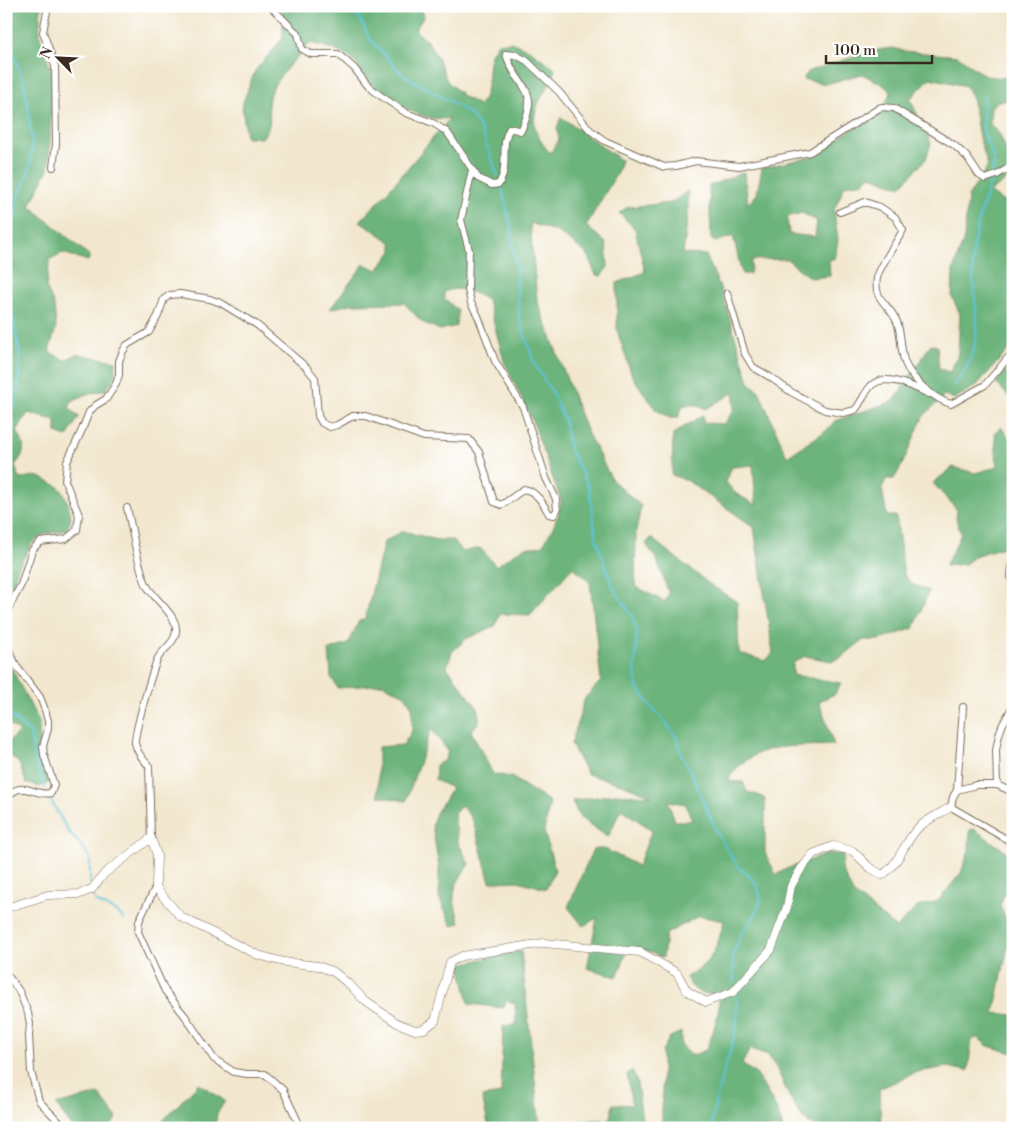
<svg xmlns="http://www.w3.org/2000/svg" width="1019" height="1134" font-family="'Libre Bodoni',serif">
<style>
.forest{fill:#6cb47b;stroke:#546f4c;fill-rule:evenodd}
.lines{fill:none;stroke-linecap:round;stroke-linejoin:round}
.stream{stroke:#5ec5da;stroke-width:2}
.minor-casing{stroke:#7b6c5c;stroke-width:8}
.tertiary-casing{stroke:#7b6c5c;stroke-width:9}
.minor{stroke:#fff;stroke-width:6}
.tertiary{stroke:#fff;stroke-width:8}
</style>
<rect width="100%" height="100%" fill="#fff"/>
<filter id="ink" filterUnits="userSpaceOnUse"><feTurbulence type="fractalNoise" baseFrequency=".02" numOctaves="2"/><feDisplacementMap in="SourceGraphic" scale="10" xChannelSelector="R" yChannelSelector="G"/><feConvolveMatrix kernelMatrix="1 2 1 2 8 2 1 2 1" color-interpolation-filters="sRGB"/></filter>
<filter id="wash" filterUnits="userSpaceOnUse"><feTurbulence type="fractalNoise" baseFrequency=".0096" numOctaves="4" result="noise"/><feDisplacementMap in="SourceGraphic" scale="20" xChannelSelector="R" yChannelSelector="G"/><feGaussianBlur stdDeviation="1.12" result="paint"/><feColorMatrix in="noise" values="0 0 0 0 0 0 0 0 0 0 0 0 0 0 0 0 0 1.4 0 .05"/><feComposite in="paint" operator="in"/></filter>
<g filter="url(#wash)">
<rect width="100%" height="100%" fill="#f2e7ce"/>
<!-- forest -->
<path class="forest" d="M6,6H38L41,9L39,33L52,73L50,141L48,169L30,206L90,256L88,261L63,253L50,259L46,287L54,305L56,327L49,352L65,360L77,354L116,361L115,378L106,390L87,394L72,401L69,408L79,417L67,437L56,433V421L28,413L17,431C25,445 27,452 15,465L19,479C26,478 34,474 42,478C44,479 46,481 49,482C62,487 63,490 68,504C72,515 72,521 66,530L45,534L32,543L18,568L10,592L6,597V399L13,397L6,373V186L9,167L6,163V112L8,108L6,101Z
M279,6H389L393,11L398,6H418L424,16L415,30L428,42L438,58L447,81L463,96L478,105C492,95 485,69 491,54C493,50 496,47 498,43L511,42L529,50L555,68C554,81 548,85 542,96C529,120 533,133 550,153L559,140L557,128L561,117L621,160L617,173L586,226L606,243L608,267L601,276L596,275L586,253L558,232L530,223L537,300L586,430L612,480L641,506L636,531L635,586L665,602L669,594L657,560L646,544L651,538L708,583L737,602L739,653L765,661L773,653L754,527L688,481L672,475L673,434L703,415L704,423L724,424L734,410V392L706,409L698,405H683L678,418H670L656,410L632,376L617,330V283L645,272L635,229L619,213L628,207L671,203L688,191V216L683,254L706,255L721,290L749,382L759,391L787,457L827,430L835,421L894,401L931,344L937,346L939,369L950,372L958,354L959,333L960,314L952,297L953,271L964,238L968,197L988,166L979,137L973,102L966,86L930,78L910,99L931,143L926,159L900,187L869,175L864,182L845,185L834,210L838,239L835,258L829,260L830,276L810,278L787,259L752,260L750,274H742L733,236L715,242L711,239L709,186L744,172L748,204L757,194L762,168L814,156L841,136L881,112L891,92L882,84L862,74L826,84L803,79L809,71L877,50L893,48L903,51L958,56L985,76L1004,78L1013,74V100L998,101L991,107L990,124L998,132L1010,156L1009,178L990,192L1002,201H1013V345L976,386L954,399L945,395L923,417L901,467L894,479H886L882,489L887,516H896L904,575L912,584L929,591L914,628L880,640H863L842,657L831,661L805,656L793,663V675L841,683L835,694L819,701L834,745C815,746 789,745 771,749C755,753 734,765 728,781L743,782L747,792L758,795L765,799V853L776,875L786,869L830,853L844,855L841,868L853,893L896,928L917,907L938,901L961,873L969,850L970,830L974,829L1012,856L1013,892L1003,896L1000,906L1013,933V943L1008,946L994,1013L1013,1015V1053L988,1046L978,1038L972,1039L968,1071L947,1067L917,1072L879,1089L881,1122L883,1128H816L802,1118L787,1092L778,1071L768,1055L750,1049L742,1064L757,1075L777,1110L783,1128H662V1051L670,1037L681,1032V1044L691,1056L706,1050C714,1031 720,1013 719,993C705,996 693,993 686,977C712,964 717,948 724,921L699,916L666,934L663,958L638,947H629L617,977L587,968L597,918L583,926L568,907L593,849H605L638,866L652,830L621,809L608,837L580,818L572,801L615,794L652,796L622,784L587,774L571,744L585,698L601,681L590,582L573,567L530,615L500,614L495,626L466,639L452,652L447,667L479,710V722L471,731L493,774L511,777L550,802L544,831L555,870L546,889L518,881L490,882L473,821L462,805L454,814L458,842L469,864C452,889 450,893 460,922L452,926L439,898V867L432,825L436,813L452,788L435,780L436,765L445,760L448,751L431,729L406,801L378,796V747L403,745L412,731V707L405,695L383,684L338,688L331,677L329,650L348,644L359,621L365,619L384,542L403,531L437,540H453L462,552L480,548L496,566L523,548L542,546C551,532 559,518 561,501L533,422L504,361L488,301C474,292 460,285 444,292V298L458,311L456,326L440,330L422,322L404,303L350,304L330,309L364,264L378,270L392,251V243L360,221L382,198L450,118C425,124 384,99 368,80C362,74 358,64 351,59C339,50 325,47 311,43C300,54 271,82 269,98C266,117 276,119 262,138L246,137L242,105L255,71L283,38V14ZM802,213L817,221L815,237L789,234L787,217ZM753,465L756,504V505L735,493L725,481L732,467ZM668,801L686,804L692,821H675Z
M1013,359V401L996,383Z
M1001,427L1013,443V516C1006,525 1009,536 1003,547L977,555L965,564L945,566L961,534L956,519L957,510L933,483L953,467L975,473L997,467L995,432Z
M6,663L12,669L39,722L40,756L50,782L39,787L26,783L19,763L6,752C6,742 13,737 20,732L6,722Z
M521,951L540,1128H489L482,1097L501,1094L503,1026L516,1025L515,1003L506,1001L504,1008L469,1004L460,964Z
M632,1070L637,1082L643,1128H563L586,1120H610L613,1104L632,1105L627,1074Z
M199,1083L225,1101L217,1114L215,1126L217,1128H156Z
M99,1094L117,1118L109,1128H73L56,1105Z"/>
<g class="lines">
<!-- stream -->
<path class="stream" d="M313,6L316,8L340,7L360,18L369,38L402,74L458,106L473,117L481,130L498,176
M6,21L11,6
M6,24L10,45L23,80L27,98L32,141L30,167L18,200L11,239L12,253L9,287L11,307L20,355L18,392L15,409
M984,97C984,107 982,118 983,129C986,149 998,151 992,174
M502,190L511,226L512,242L517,269L519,318L535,365L552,392L564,420L570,450L589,487L596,537L609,576L614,589L631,614L637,631L635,669L637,687L652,708L662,717L677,738L682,756L688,766L717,833L736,864L757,884L761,900L755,915L740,936L733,954L734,982
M954,385C993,340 969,304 973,253C975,228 984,203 991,179
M6,459L13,425
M6,711L30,733L36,764L45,788
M50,799L68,831L83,848L90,858V883
M93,895L96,902L117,912L124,919
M711,1128C714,1110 717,1091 723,1074C732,1045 740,1028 736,997"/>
</g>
</g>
<g filter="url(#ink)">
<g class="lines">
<defs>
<path id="minor" d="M48,6L43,32L55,66L56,144L53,167
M270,6L298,34L302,49L311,54H338L354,68L368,86L381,96L406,113L433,123L447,132L478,178L492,185L499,184C510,165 499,145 510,128L521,131C542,85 517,91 506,54L516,55L527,61L559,92L590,130L605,141L664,167L676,166L696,161L739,166L810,152L881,107L894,108L954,145L967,157L979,175L985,179L997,175L1013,165
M840,212L865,202L880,207L895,217L903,230C898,240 878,269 877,278C873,301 890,304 897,322C902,335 900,350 905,363C912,380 934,399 951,404L985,385L1013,352
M727,293L745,354L753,367L770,377L791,392L825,410L843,413L855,410C861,403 864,394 870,387C883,371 914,387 929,394
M127,508C133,531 137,566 147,586C154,599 177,615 176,630C176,642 164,648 158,658C153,668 134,734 135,743C137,753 143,759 149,766L151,838
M1013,557L1011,576L1013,590
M6,613L21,585L32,550L40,542L66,539L77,530L79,515L65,481L67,462L82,430L89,412L96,405L106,399L116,384L119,375V361L123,351L127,345L149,332L158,316L164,299L170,295L180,294L210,299L221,303L257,325L306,367L315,378L318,416L322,423L330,427L337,425L353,416H366L424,437L469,439L479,452L494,502L502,505L524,489C536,491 543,503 549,514L554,515L557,510L556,499L546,478L523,407L495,361L478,316L471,303L468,290L469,250L461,220L472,170
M6,644L17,667L40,697L45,710L48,721V729L43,746L44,755L54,785L51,793C34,797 20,777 6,800
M1013,706L1002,726L999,735L996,750L997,785L1013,792
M997,785H976L957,790L953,797L951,807L1013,843
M957,790L963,707
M156,886L139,921L138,932L165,991L185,1016L214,1059L234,1072L247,1074H265L283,1090L301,1128
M6,973L19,991L28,1013L30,1024L29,1035L31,1072L39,1101L65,1128"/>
<path id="tertiary" d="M6,908L48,895L80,894L92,889L105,873L151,838L157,855L156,886L160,893L181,917L258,955L284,962L318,966L334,972L351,986L365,1001L397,1023L415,1030L424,1029L435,1021L450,962L462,956L544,943L640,952L677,973L687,991L706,1002L733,992L771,950L787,907L791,886L801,869L813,854L833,846L853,851L869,867L882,875C899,865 904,842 918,828C926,820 941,813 951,807"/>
</defs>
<!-- minor casing -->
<use href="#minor" class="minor-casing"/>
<!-- tertiary casing -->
<use href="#tertiary" class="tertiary-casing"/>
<!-- minor -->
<use href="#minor" class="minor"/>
<!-- tertiary -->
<use href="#tertiary" class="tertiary"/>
</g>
</g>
<!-- margin -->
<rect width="1019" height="1134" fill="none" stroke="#fff" stroke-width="25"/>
<!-- north arrow -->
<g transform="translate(58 58) rotate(294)" stroke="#ffffff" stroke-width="4" paint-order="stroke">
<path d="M0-4L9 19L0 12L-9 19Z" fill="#3b2a1e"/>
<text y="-8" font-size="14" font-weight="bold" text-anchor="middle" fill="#3b2a1e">N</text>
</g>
<!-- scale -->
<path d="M826 55v8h106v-8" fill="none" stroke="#3b2a1e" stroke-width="2.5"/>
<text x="834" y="55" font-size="15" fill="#3b2a1e" stroke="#ffffff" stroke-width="4" paint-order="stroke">100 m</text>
</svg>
